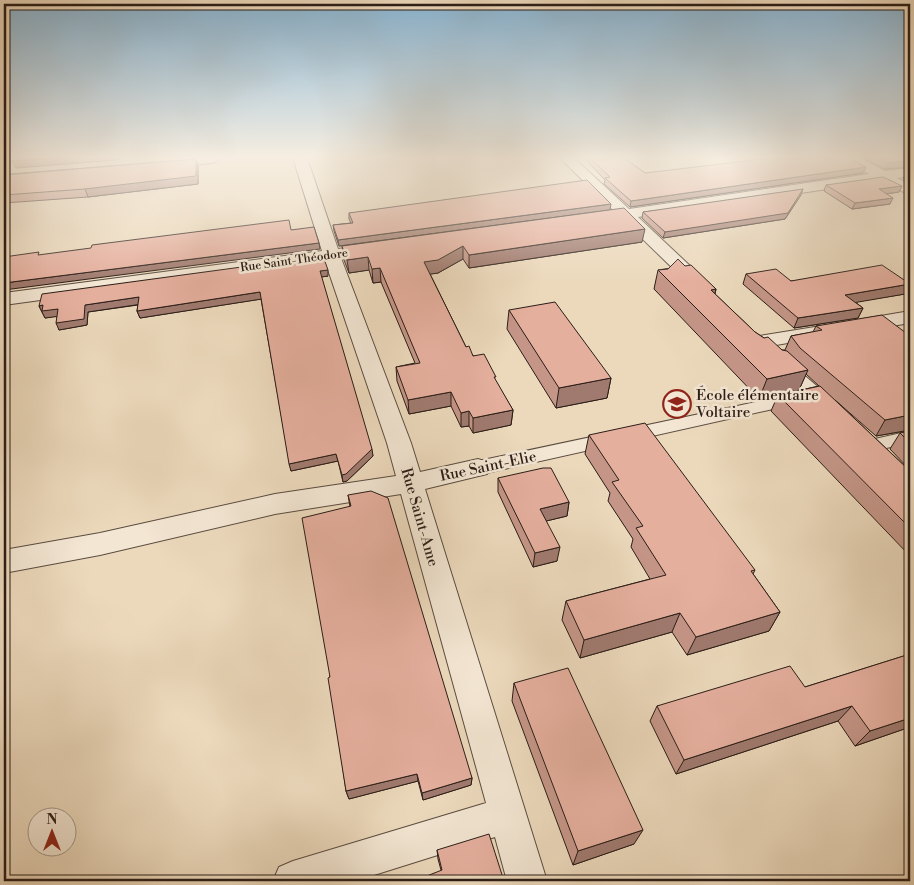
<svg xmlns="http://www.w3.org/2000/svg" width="914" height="885" font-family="'Libre Bodoni',serif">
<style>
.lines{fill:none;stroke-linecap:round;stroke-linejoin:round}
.pedestrian-casing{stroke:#5a4c40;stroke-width:2}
.minor-casing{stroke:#5a4c40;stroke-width:2}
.secondary-casing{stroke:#2a1d17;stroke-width:2}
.pedestrian{fill:#f3e6d3;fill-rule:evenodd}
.minor{fill:#f3e6d3;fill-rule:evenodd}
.secondary{fill:#f3e6d3;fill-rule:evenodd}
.wall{fill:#c59688;stroke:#2a1d17}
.shaded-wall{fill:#a07a6f;stroke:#2a1d17}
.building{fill:#e5af9e;stroke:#2a1d17}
.labels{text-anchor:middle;stroke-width:5;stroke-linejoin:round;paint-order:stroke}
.far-street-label{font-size:12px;fill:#2a1d17;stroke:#f3e6d3}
.poi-label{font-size:15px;fill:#2a1d17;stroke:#f3e6d3;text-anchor:start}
.street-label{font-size:15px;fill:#2a1d17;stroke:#f3e6d3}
</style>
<rect width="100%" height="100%" fill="#ecd9bc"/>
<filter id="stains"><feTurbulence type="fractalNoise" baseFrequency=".004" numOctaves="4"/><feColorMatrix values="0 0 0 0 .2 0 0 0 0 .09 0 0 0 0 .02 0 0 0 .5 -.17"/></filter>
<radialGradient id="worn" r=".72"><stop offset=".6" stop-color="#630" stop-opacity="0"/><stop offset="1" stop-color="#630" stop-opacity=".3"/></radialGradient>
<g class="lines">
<defs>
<path id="pedestrian" d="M786,362L791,364L832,399L834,403L832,407L826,408L820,407L781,370L778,367L781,364Z
M798,393L804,394L806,398L804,402L478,475L472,473L469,468L472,463L478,461Z
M910,431V443L872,451L866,449L863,445L866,441Z"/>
<path id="minor" d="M8,158H22L10,172L5,173L4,162Z
M293,158H307L338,249L374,244L380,245L382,249L380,253L341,258L411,443L420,472L478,459L487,462L490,468L487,474L425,489L547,881H507L495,837L355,881H273L279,867L293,861L486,803L401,494L275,514L100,555L4,573V550L100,533L275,494L396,476L387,443L325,261L4,305V293L322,251Z
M560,158H574L629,209L869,174L846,161L845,158H860L885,171L910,168V176L897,178L910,185V195L881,181L638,217L704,279L707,283L704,287L698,288L692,287L622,219L598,223L592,221L590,218L592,215L614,211Z
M910,311V323L857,332L850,330L847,326L850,322L857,320Z
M821,326L828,328L831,332L828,336L759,348L752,346L749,342L752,338L759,336Z"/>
<path id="secondary" d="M93,158H220L218,161L212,163L160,168L154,166L153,162L4,174V164Z"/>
</defs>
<!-- pedestrian casing -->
<use href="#pedestrian" class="pedestrian-casing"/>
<!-- minor casing -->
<use href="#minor" class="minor-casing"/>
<!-- secondary casing -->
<use href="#secondary" class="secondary-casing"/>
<!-- pedestrian -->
<use href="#pedestrian" class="pedestrian"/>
<!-- minor -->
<use href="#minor" class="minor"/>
<!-- secondary -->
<use href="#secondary" class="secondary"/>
</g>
<!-- wall -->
<path class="wall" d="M584,158H624L645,173H863L630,207L604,184L605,180Z
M863,158H910V167L885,169Z
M198,166V184L88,197L4,203V175Z
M910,172V183L903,179L906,173Z
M826,185L902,186L899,192L886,194L890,204L852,209L824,191Z
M801,195L785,219L663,238L642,218L643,212Z
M610,210L339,246L334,231L333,225L351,223L349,219V213Z
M910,237V245L907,243Z
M642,242L469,268L463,259L438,273L430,274L466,347L496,382L513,410L511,425L473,433L469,426L461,427L451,406L409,414L397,381L396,367L415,363L381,282L373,283L369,270L349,273L344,260L342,246Z
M685,266L716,289L715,294L755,332L782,350H785L791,336L813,332L816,326L910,336V430L876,436L835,400L910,471V556L771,411L778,395L819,386L806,374L799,390L759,399L654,289L658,270Z
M746,274L791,281L905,294L855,302L863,308L858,318L794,328L743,284Z
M328,276L321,277L373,456L347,481L343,482L338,461L291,471L261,299L140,318L137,311L138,305L88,312L87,325L59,330L57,316L45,318L39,306Z
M509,310L611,378L607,398L556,408L507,329Z
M910,431V470L890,449L900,433Z
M589,435L755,570L753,574L780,612L769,631L687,655L672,632L580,658L562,620L566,601L650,579L631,547L633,539L608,501L610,493L585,454Z
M498,478L569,502L567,516L546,521L557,561L533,567L498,492Z
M348,495L472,778L471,785L423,800L418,781L349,799L346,791L330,677L350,507Z
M910,654V727L855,746L838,721L676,774L650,721L657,706L805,687Z
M514,683L634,844L573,865L512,701Z
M437,850L504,881L441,870L438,859Z"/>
<!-- shaded-wall -->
<path class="shaded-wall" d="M51,158H120L117,160L16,168L12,161Z
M196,159L198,166V184L88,197L85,189Z
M910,161V167L885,169L888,163Z
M866,167L863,173L630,207L631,201Z
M902,186L899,192L876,195L879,189Z
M803,189L801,195L785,219L663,238L665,232Z
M893,198L890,204L852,209L855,203Z
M611,204L610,210L339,246L338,240Z
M645,229L642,242L469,268V255Z
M319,243L320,249L4,290V283Z
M463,246V259L438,273L425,275L424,262Z
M368,257L369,270L349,273L347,260Z
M380,268L381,282L373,283L372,269Z
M328,270V276L321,277L320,271Z
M910,284L905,294L841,305L845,295Z
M716,289L711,308V290Z
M260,292L262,299L140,318L137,311Z
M139,297L142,304L88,312L87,325L59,330L56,323L85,305Z
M43,305L58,309L61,316L45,318L39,306Z
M863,308L858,318L794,328L798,318Z
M808,370L799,390L759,399L767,379Z
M611,378L607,398L556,408L559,388Z
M451,392V406L409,414L408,400Z
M513,410L511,425L473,433V418Z
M469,411V426L461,427V413Z
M910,415V430L876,436L885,420Z
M372,449L373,456L347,481L343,482L342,475Z
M336,454L338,461L291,471L289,464Z
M569,502L567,516L538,523L540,509Z
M560,547L557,561L533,567L535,553Z
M780,612L769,631L687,655L696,637Z
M680,613L672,632L580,658L584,640Z
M852,706L838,721L676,774L684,760Z
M910,718V727L855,746L870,731Z
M417,774L418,781L349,799L346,791Z
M472,778L471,785L423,800L422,793Z
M643,830L634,844L573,865L578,851Z"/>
<!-- building -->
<path class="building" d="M15,158H51L12,161Z
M590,158H624L645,173L772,158H848L866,167L631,201L605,178L610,177Z
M877,158H910V161L888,163Z
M196,159V176L85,189L4,195V175Z
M910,172V176L906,173Z
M883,177L902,186L879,189L893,198L855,203L826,185Z
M587,180L611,204L338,240L333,225L353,223L349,213Z
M803,189L788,213L665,232L643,212Z
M624,208L645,229L469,255L463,246L438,260L424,262L466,347L469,346L473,356L484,354L496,377H494L513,410L473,418L469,411L461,413L451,392L408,400L396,367L420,363L380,268L372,269L368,257L347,260L342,246Z
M289,220L291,230L314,227L319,243L4,283V257L39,252L38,255L91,248L92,245Z
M323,256L328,270L320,271L372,449L346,474L342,475L336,454L289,464L260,292L137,311L139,297L85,305L84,319L56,323L58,309L42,311L43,305L39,306L42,294Z
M678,259L685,266L691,265L716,289L711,290L755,332L764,338L768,337L782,350L787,351L808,370L767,379L658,270L668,269Z
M882,265L910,284L845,295L863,308L798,318L746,274L776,269L791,281Z
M555,302L611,378L559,388L509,310Z
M882,315L910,336V415L885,420L800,348L791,336L822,330L816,326Z
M820,386L910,471V528L778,395Z
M645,423L755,570L751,571L780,612L696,637L680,613L584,640L566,601L666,575L636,528L643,526L612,482L619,480L589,435Z
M910,431V443L900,433Z
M543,468H551L569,502L540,509L560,547L535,553L498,478Z
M371,491L388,498L472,778L422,793L417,774L346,791L328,678L330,677L302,518L351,506L348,495Z
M910,654V718L870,731L852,706L684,760L657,706L790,666L805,687Z
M568,668L643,830L578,851L514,683Z
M489,834L504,881H414L442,870L437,850Z"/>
<!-- sky -->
<linearGradient id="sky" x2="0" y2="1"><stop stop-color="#89b6d5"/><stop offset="0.56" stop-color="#f6eee1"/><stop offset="1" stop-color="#f6eee1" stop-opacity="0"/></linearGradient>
<rect width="914" height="281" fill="url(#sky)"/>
<!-- icons -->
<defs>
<symbol id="school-ring" viewBox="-11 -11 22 22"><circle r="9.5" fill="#f3e6d3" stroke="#8f2418" stroke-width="1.5"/><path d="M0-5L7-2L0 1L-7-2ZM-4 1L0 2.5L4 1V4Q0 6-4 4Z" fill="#8f2418"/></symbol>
</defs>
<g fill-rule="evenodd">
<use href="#school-ring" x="661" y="388" width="32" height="32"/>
</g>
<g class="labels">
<!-- far-street labels -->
<g class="far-street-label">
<text transform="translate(294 260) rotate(-8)" y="4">Rue Saint-Théodore</text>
</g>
<!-- poi labels -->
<g class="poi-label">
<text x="696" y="400">École élémentaire<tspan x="696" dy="17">Voltaire</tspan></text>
</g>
<!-- street labels -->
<g class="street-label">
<text transform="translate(488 466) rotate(-12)" y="5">Rue Saint-Elie</text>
<text transform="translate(420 517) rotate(74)" y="5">Rue Saint-Ame</text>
</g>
</g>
<!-- margin -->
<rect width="914" height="885" fill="none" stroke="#ecd9bc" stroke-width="20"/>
<rect x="5" y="5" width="904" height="875" fill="none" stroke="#2a1d17" stroke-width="2.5"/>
<rect x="10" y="10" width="894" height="865" fill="none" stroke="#2a1d17"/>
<!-- north arrow -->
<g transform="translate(52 832)"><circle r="24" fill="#f3e6d3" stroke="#a39688"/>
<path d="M0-4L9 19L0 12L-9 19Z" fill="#8f2418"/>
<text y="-8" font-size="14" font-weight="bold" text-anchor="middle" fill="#2a1d17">N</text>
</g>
<rect width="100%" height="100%" filter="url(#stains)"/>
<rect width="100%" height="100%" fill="url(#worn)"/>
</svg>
